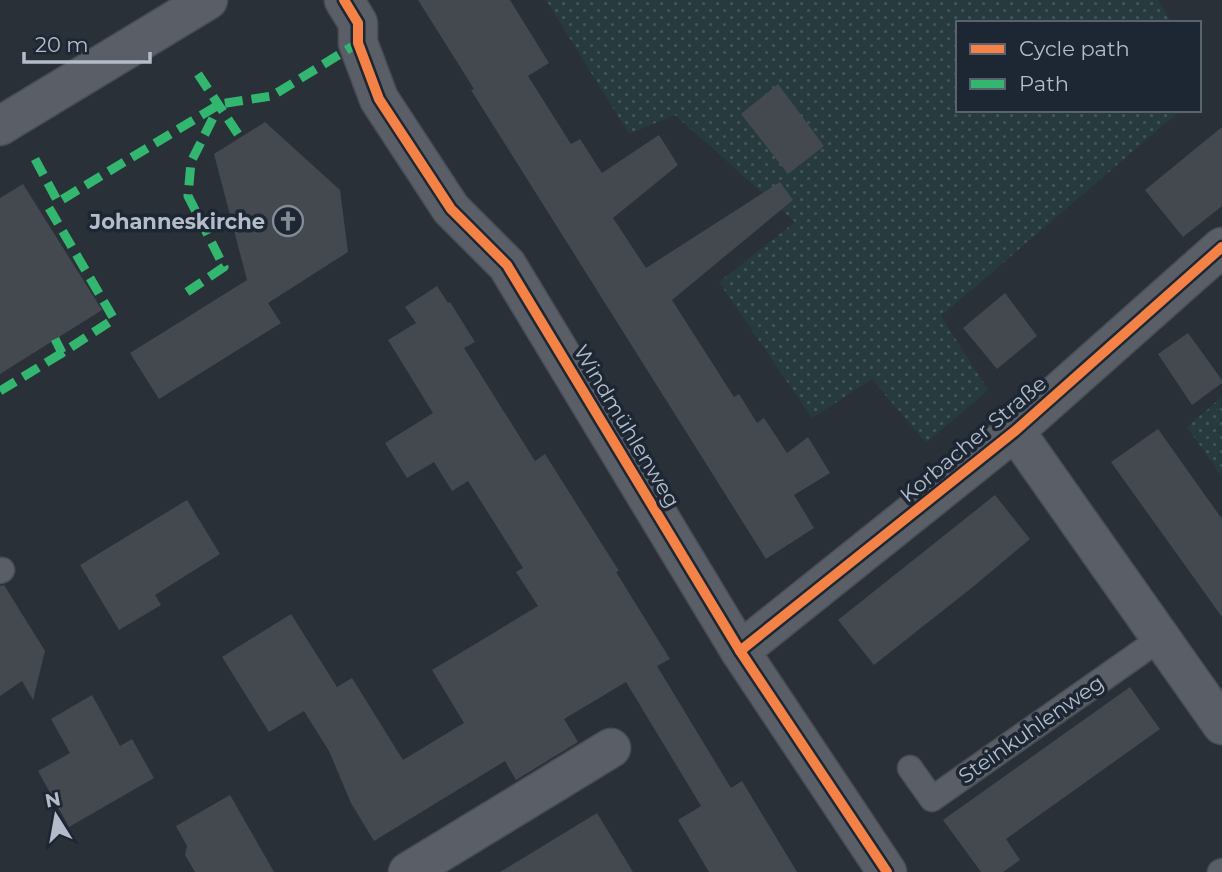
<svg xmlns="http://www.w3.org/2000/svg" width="1222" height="872" font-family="Montserrat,sans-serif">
  <defs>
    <pattern id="garden-dots" width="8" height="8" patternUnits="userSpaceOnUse" patternTransform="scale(1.75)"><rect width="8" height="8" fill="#273a3e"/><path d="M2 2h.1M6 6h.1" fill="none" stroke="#445559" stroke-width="1.8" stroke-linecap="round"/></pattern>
  </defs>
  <rect width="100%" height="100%" fill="#2a3038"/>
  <!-- garden -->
  <g fill="url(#garden-dots)">
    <polygon points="546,0 1158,0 1172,23 958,23 958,110 1181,110 941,316 988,390 926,443 872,379 812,418 719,282 795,222 675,115 629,134"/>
    <polygon points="1222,397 1222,477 1187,427"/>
  </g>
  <!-- building -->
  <g fill="#444950">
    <polygon points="418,0 510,0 549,63 528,76 571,144 580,139 602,173 659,135 678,165 613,218 646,268 780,182 793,200 672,300 734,397 739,394 757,423 764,418 787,453 808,437 830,473 794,495 814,528 766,559 471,90 474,89"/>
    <polygon points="778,84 824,146 788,174 741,114"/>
    <polygon points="265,122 340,190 348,252 268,303 281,323 159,399 130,353 247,280 214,154"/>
    <polygon points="1222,127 1222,206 1183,237 1145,190"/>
    <polygon points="23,184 102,310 0,374 0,198"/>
    <polygon points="437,286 448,303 450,302 475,342 464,348 535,461 545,454 619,571 616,572 670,659 657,666 731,788 742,781 797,872 709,872 678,820 701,806 626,682 564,719 578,742 516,780 505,761 374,841 351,803 329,751 304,711 269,732 222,657 291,614 337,687 352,678 403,760 464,723 432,670 538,606 516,572 523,568 468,481 452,491 434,462 407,478 385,443 433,413 388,340 416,323 405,307"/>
    <polygon points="1005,293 1037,336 997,369 963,328"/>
    <polygon points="1188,333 1222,380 1222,383 1192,405 1158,354"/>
    <polygon points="1158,429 1222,519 1222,617 1111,462"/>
    <polygon points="995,495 1030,539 974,586 874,665 838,620"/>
    <polygon points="187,500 220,554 155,595 161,605 119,630 80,565"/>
    <polygon points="4,585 45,651 33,700 22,681 0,696 0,586"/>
    <polygon points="1130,687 1160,729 1006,839 1020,860 1003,872 981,872 943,820"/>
    <polygon points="92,695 120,746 132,739 154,778 69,827 38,771 70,753 51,719"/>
    <polygon points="230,795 274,872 195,872 185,855 187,846 176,826"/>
    <polygon points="597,813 633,872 500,872"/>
  </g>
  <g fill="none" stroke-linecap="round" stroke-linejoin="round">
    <!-- lane casing -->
    <g stroke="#484c53" stroke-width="27">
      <g id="lane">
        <polyline points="0,571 2,570"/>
        <polyline points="910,768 932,799 1161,638"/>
        <polyline points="1220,872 1222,871"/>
      </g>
    </g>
    <!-- street casing -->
    <g stroke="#484c53" stroke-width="41">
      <g id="street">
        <polyline points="344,0 358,23 358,43 379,99 451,209 507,265 740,651 887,872"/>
        <polyline points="0,126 208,0"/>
        <polyline points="1015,431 1222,725"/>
        <polyline points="740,651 1015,431 1222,247"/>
        <polyline points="408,872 611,748"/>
      </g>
    </g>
    <!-- lane -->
    <use href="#lane" stroke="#5a5e66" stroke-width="24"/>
    <!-- street -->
    <use href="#street" stroke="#5a5e66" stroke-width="38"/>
    <!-- quiet -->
    <g stroke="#33b770" stroke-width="9" stroke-dasharray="18 9" stroke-linecap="butt">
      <polyline points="198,74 240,137"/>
      <polyline points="35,159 58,202 220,104 272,96 358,43"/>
      <polyline points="49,208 114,319 62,353 55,339"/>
      <polyline points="187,292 224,267 188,196 191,162 220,104"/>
      <polyline points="0,391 62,353"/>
    </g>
    <!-- cycleway casing -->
    <g stroke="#1d2633" stroke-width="15">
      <g id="cycleway">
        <polyline points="344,0 358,23 358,43 379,99 451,209 507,265 740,651 887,872"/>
        <polyline points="740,651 1015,431 1222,247"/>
      </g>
    </g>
    <!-- cycleway -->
    <use href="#cycleway" stroke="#f48246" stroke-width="10"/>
  </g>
  <!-- icons -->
  <defs>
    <g id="church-ring" transform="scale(1.575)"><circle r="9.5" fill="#1d2633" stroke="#848b96" stroke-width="1.5"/><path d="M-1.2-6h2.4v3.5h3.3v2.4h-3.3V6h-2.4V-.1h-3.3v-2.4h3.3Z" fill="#848b96"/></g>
  </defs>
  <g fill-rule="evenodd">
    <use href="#church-ring" x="288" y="221"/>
  </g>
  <g text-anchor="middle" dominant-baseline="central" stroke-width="7" stroke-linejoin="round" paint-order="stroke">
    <!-- poi labels -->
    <g font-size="21" font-weight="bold" fill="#b4bcc9" stroke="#1d2633" text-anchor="end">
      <text x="265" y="221">Johanneskirche</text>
    </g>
    <!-- street labels -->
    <g font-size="21" fill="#b4bcc9" stroke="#1d2633">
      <text transform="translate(627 426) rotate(59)">Windmühlenweg</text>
      <text transform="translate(973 439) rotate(-40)">Korbacher Straße</text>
      <text transform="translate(1031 729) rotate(-35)">Steinkuhlenweg</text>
    </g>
  </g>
  <!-- legend -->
  <rect x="956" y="21" width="245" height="91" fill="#1d2633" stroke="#59626f" stroke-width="2"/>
  <rect x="970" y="44" width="35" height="10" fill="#f48246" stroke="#59626f" stroke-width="2"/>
  <text x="1019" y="56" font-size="21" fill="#b4bcc9">Cycle path</text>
  <rect x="970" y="79" width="35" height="10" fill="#33b770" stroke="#59626f" stroke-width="2"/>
  <text x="1019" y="91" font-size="21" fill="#b4bcc9">Path</text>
  <!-- north arrow -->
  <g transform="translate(56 816) rotate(349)" stroke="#1d2633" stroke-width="5" paint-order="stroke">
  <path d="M0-5L12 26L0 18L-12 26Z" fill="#b4bcc9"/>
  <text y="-10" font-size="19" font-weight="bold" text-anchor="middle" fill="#b4bcc9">N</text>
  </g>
  <!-- scale -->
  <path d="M24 52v10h126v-10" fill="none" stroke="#b4bcc9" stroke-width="3.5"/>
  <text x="35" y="52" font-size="21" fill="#b4bcc9" stroke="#1d2633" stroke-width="5" paint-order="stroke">20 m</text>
</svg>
